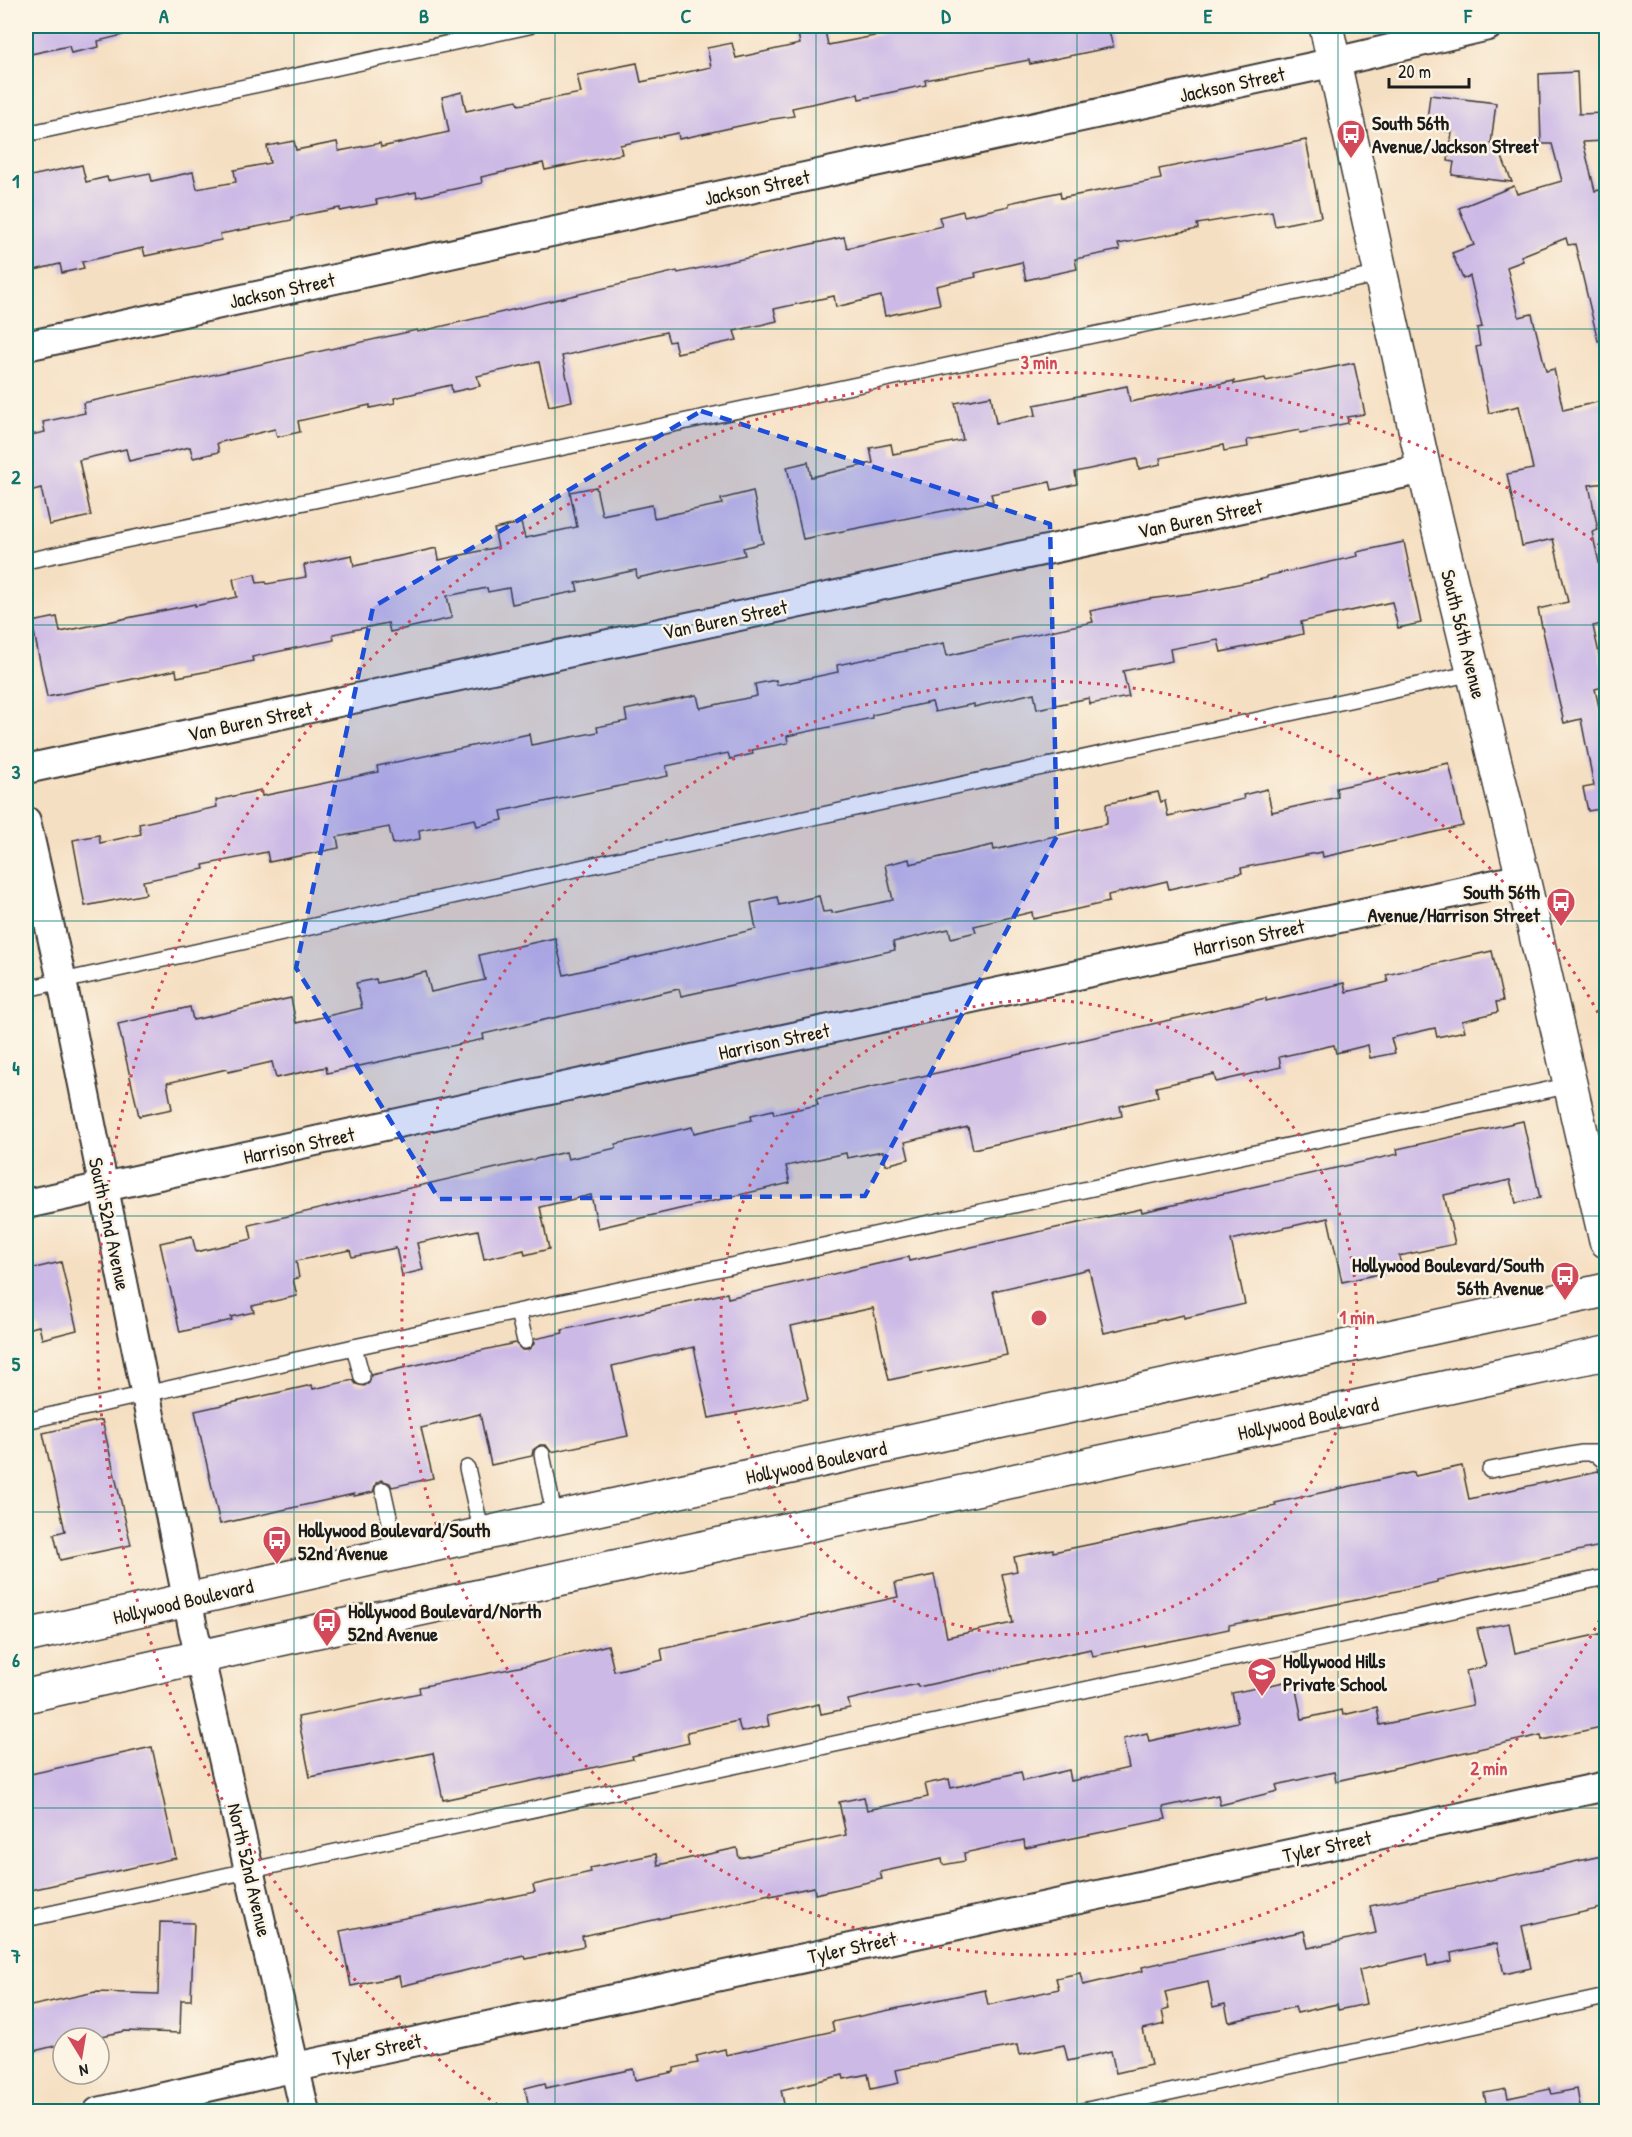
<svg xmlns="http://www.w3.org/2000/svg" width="1632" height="2137" font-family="'Patrick Hand',sans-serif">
  <rect width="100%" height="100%" fill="#fcf5e5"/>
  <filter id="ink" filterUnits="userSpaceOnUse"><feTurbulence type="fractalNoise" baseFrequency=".0167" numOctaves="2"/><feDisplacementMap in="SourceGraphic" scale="12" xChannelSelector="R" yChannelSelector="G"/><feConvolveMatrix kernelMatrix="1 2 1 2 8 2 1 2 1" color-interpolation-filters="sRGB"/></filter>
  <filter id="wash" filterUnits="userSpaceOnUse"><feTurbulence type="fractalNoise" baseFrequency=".008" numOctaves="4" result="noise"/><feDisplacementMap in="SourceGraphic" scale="24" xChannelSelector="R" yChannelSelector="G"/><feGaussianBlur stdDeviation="1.35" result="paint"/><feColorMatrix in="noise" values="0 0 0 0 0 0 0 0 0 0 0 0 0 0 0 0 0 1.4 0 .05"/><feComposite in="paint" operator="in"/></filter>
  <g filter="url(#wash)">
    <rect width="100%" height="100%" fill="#f5dfc2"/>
    <g id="blocks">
      <!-- building -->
      <g fill="#ccb9e6">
        <polygon points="26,26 122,26 123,35 98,41 99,47 71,53 69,46 26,55"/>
        <polygon points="812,26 824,26 828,45 890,33 889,26 1108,26 1113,47 1030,64 1029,60 925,80 926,85 859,99 858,94 792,108 794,116 767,120 679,139 678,133 620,145 622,154 545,170 543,163 481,177 482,183 417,197 416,192 376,200 377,204 340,211 340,208 292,217 292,220 220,234 221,240 145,256 143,248 82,262 84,268 62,273 60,264 26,272 26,177 82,165 86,182 107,177 108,181 150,173 152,181 193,172 197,189 236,182 234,170 270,163 267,146 294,141 296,150 337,142 339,151 380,143 381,147 449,132 442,97 462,92 466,111 517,100 519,105 581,93 577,75 637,63 641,82 711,67 707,48 732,43 736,58 800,44 797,28"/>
        <polygon points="1577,72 1579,114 1606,113 1606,141 1583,142 1595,191 1600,190 1606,215 1606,340 1598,341 1575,244 1568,245 1566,238 1521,256 1523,261 1507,267 1519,317 1532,314 1546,371 1554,369 1563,410 1606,400 1606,483 1589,485 1598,530 1592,532 1606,593 1606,623 1593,626 1606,686 1595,689 1604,730 1606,729 1606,808 1588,811 1583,788 1594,786 1581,719 1564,723 1538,609 1568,602 1553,539 1522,546 1507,474 1533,469 1519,406 1489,413 1476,347 1480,346 1477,328 1482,327 1470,276 1463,279 1452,253 1474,245 1459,208 1514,186 1517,194 1562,181 1552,144 1541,144 1539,74"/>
        <polygon points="1430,95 1496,103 1491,144 1497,145 1512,182 1452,175 1454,162 1448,161 1452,132 1426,129"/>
        <polygon points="1306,140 1321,217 1275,226 1272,211 1197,224 1198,229 1118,244 1120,250 1075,259 1077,269 1026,280 1022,262 975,273 976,277 936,286 940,304 885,316 881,296 836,307 834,296 774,309 777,321 734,331 737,340 677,353 674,341 669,342 666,332 562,356 572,401 549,406 539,362 477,376 480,386 452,392 451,385 394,398 395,403 370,408 370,405 298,421 300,432 277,437 275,429 217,443 219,452 193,458 190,447 129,461 126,449 79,460 91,516 49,525 41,488 26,492 26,436 45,432 43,422 85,413 83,403 417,330 418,332 677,271 678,273 844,237 847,248 942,226 939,217 963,211 964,216 1009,206 1009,203 1060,192 1061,198 1161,179 1159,169"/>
        <polygon points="1354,363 1365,414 1347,417 1348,423 1300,433 1299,430 1247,440 1248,447 1224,451 1223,445 1160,458 1161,464 1139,469 1137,459 1075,472 1077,484 1052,490 1050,482 991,494 993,501 803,539 787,467 808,462 811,477 873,463 870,448 891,444 893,454 963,440 955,403 991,396 996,423 1036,415 1034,405 1127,386 1130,402 1234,381 1234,384 1265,378 1266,381"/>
        <polygon points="596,487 602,515 652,505 654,518 722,504 721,499 753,491 763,543 743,548 745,555 637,578 636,570 576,583 578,591 512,604 509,588 488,592 487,588 447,596 452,618 390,632 388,623 333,634 334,640 252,657 253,661 209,671 177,677 176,670 47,697 32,622 57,617 60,632 195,604 195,606 237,597 233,579 255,574 257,583 266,582 267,584 306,577 304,565 352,555 354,566 437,548 439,560 498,547 494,529 521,523 525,538 577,527 570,492"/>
        <polygon points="1404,542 1421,623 1398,628 1392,602 1327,616 1301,622 1303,634 1270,642 1221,652 1218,640 1170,649 1172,661 1123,671 1129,697 1090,704 1089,698 1037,709 1034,693 974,707 974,704 935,712 932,702 872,715 872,718 787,736 788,743 752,750 753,754 730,759 728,753 666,766 668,776 501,811 503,820 477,826 475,819 419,830 420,839 393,844 389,827 337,837 339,848 269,862 267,852 203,865 204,869 143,881 146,894 85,906 73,840 99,835 100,843 141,834 139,824 217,807 216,800 261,790 262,796 378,772 377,766 529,734 531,745 598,732 597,727 627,721 625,710 697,695 700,708 757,696 755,684 776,680 777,685 838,672 837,665 944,643 947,656 1012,640 1012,639 1093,622 1090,611 1149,599 1195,593 1267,578 1267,576 1358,556 1357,552"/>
        <polygon points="1449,763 1463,826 1323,857 1322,852 1241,868 1242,873 1169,889 1167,881 1108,895 1109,902 1033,919 1032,912 974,926 976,932 951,938 949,929 893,942 895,950 681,996 679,989 483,1034 484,1039 327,1073 326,1067 276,1078 272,1062 228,1072 227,1069 167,1083 172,1109 139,1116 118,1024 190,1007 193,1020 291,998 296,1023 362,1008 356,983 376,979 377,983 426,972 431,992 485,980 479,955 555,938 564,975 756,929 751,903 777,897 779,905 819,896 823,912 832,911 832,913 893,900 885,865 909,859 910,864 993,845 994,850 1107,824 1106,804 1158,792 1161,802 1165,801 1168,816 1244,799 1243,795 1267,789 1272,812 1338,797 1336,788"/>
        <polygon points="1492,951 1503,1001 1496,1002 1498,1012 1462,1021 1465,1031 1437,1037 1435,1028 1391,1038 1395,1053 1370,1058 1368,1045 1336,1053 1334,1045 1279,1057 1281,1067 1216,1082 1214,1074 1156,1087 1158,1097 1120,1106 1122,1116 973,1149 968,1127 905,1142 909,1159 886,1165 883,1151 847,1158 846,1153 786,1166 790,1183 598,1228 591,1195 540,1207 549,1249 525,1255 524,1250 484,1259 478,1230 417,1243 423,1270 402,1275 396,1248 352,1257 350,1250 296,1261 299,1278 293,1279 297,1296 252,1306 254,1312 231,1317 232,1320 180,1332 160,1243 192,1236 196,1252 252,1239 249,1225 566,1152 568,1159 616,1148 616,1144 692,1127 694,1133 752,1120 751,1115 773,1110 774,1114 818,1105 816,1099 955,1069 1266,998 1266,1001 1344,983 1346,992 1388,982 1386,975"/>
        <polygon points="1523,1121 1540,1198 1516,1203 1510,1180 1444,1195 1455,1244 1399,1256 1402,1269 1342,1282 1328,1218 1231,1240 1245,1304 1184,1318 1184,1315 1104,1333 1089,1269 993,1291 1007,1355 889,1380 873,1308 791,1326 808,1399 709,1418 694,1347 612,1366 628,1436 551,1452 546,1445 540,1445 533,1450 532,1456 491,1465 480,1414 421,1428 433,1478 392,1487 390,1483 381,1480 376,1483 373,1492 354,1496 354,1494 220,1524 195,1411 312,1385 313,1389 353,1380 356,1384 364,1386 369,1383 371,1375 515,1343 522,1350 528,1350 534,1344 534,1339 563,1333 562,1330 727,1293 728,1298 908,1257 909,1261 1141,1209 1142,1212 1398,1154 1397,1149"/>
        <polygon points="61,1262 77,1330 42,1339 39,1326 26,1329 26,1270"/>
        <polygon points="102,1420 131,1545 60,1560 54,1534 65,1531 43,1433"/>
        <polygon points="1462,1466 1469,1499 1598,1471 1603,1475 1606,1489 1606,1545 1437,1580 1437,1582 1352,1601 1229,1625 1229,1629 1191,1637 1093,1656 1091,1649 918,1687 917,1684 848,1700 850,1708 821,1714 819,1704 767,1716 769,1726 741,1732 738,1721 687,1732 689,1743 632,1756 633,1759 443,1800 433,1753 310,1777 298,1717 420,1693 419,1687 529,1665 608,1645 614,1671 663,1660 661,1649 898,1597 895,1583 934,1575 947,1637 1013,1623 1002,1574 1017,1571 1014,1557 1053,1549 1053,1552 1276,1506 1275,1503 1414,1472 1415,1476"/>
        <polygon points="1509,1623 1515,1653 1600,1634 1606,1665 1606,1726 1542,1740 1541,1735 1336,1781 1334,1772 1276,1785 1278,1791 1220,1805 1218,1795 1163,1807 1166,1819 1025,1848 1024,1840 964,1853 965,1861 943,1865 942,1859 880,1872 882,1879 815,1894 814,1887 770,1896 770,1894 582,1936 584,1946 526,1959 525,1956 401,1986 399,1976 351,1986 340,1931 535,1892 533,1885 591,1872 590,1868 656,1854 658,1865 737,1848 739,1858 846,1835 839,1802 864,1797 867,1810 928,1797 925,1784 949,1779 951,1788 1021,1772 1023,1781 1069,1770 1071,1781 1129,1768 1123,1739 1147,1733 1149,1741 1238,1722 1232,1693 1294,1680 1302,1719 1342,1710 1343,1715 1377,1707 1380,1725 1473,1705 1466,1671 1486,1666 1477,1629"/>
        <polygon points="152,1747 176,1858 26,1891 26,1775"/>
        <polygon points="1606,1855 1606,1907 1522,1926 1531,1968 1504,1974 1497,1943 1451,1953 1452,1961 1428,1966 1426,1955 1359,1970 1366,2004 1338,2010 1337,2004 1297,2013 1295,2007 1229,2022 1225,2004 1213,2007 1208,1982 1165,1992 1169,2009 1162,2011 1165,2024 1143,2029 1151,2065 1116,2073 1111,2051 1068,2061 1064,2045 1019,2055 1017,2045 896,2070 899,2083 871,2089 868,2074 844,2079 843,2075 781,2090 784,2104 760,2109 759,2105 728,2112 530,2112 525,2088 545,2083 546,2088 633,2069 635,2080 674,2072 674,2068 698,2063 696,2056 725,2049 726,2055 834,2031 832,2022 985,1990 988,2005 1059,1989 1056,1978 1080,1973 1083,1985 1143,1971 1142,1967 1304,1931 1308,1948 1376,1933 1370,1906"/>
        <polygon points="160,1922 194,1923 191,2000 181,2000 180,2033 125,2031 93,2038 63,2038 63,2044 26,2053 26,2007 95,1992 158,1994"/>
        <polygon points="1506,2089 1508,2098 1550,2089 1552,2094 1577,2089 1581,2112 1488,2112 1484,2093"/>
      </g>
    </g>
  </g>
  <g filter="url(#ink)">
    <use href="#blocks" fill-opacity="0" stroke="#3d3935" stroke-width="1.5"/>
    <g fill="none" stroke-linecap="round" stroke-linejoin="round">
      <!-- lane casing -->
      <g stroke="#3d3935" stroke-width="18">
        <g id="lane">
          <polyline points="26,134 529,26"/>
          <polyline points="26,561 1381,274"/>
          <polyline points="26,989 1473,673"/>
          <polyline points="518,1312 525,1341"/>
          <polyline points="354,1347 362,1377"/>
          <polyline points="26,1421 354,1347 1571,1085"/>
          <polyline points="542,1454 555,1519"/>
          <polyline points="467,1468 482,1534"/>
          <polyline points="1490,1470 1581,1453 1595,1453 1604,1461 1606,1466"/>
          <polyline points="383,1490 397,1553"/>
          <polyline points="26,1919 1606,1577"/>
          <polyline points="1078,2112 1606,1997"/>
        </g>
      </g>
      <!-- street casing -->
      <g stroke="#3d3935" stroke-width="32">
        <g id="street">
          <polyline points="26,346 1335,62 1488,26"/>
          <polyline points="26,769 1424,469"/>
          <polyline points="26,821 62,981 193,1628 305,2112"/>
          <polyline points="26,1204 1523,878"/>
          <polyline points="98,2112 296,2067 1606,1786"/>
        </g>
      </g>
      <!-- secondary casing -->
      <g stroke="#3d3935" stroke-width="36">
        <polyline id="secondary" points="1326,26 1424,469 1523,878 1606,1241"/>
      </g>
      <!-- highway casing -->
      <g stroke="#3d3935" stroke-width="36">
        <g id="highway">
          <polyline points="26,1636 482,1534 1606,1290"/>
          <polyline points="26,1696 253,1645 1606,1353"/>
        </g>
      </g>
      <!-- lane -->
      <use href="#lane" stroke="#fff" stroke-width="15"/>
      <!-- street -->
      <use href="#street" stroke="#fff" stroke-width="28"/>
      <!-- secondary -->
      <use href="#secondary" stroke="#fff" stroke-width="33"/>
      <!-- highway -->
      <use href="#highway" stroke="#fff" stroke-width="33"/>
    </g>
  </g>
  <!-- marked area -->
  <path fill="#1d4ed8" fill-opacity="0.2" stroke="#1d4ed8" stroke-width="4.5" stroke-dasharray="12 8" stroke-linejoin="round" d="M701,411L1050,524L1057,836L865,1196L439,1199L296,968L373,607Z"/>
  <!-- grid -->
  <path fill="none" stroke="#0f766e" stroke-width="1.5" stroke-opacity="0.55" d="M294,26V2112M555,26V2112M816,26V2112M1077,26V2112M1338,26V2112M26,329H1606M26,625H1606M26,921H1606M26,1216H1606M26,1512H1606M26,1808H1606"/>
  <!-- distance rings -->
  <g fill="none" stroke="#d1495b" stroke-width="3" stroke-dasharray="3 6">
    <circle cx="1039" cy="1318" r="318"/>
    <path d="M1604 1612A637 637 0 1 1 1604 1024"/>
    <path d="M505 2110A955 955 0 1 1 1600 545"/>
  </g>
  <!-- icons -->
  <defs>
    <g id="bus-pin" transform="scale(1.5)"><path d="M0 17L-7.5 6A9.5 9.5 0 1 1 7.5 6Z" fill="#d1495b" stroke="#fcf5e5"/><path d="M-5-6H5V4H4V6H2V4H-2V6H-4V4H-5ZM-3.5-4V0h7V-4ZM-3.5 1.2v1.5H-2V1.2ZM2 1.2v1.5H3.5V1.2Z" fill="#fff"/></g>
    <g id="school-pin" transform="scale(1.5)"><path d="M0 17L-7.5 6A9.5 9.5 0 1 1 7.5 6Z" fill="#d1495b" stroke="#fcf5e5"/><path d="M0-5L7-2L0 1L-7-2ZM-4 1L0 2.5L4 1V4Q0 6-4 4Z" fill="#fff"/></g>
  </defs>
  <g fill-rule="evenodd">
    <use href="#bus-pin" x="1351" y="134"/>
    <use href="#bus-pin" x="1561" y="902"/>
    <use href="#bus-pin" x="1565" y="1276"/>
    <use href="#bus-pin" x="277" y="1540"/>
    <use href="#bus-pin" x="327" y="1622"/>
    <use href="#school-pin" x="1262" y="1672"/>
  </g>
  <g text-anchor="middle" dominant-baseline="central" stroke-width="5" stroke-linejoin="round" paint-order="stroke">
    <!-- street labels -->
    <g font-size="20" fill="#1c1c1c" stroke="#fcf5e5">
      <text transform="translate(1232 84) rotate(-12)">Jackson Street</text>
      <text transform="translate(757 187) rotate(-12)">Jackson Street</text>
      <text transform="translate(282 290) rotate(-12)">Jackson Street</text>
      <text transform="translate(1200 518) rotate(-12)">Van Buren Street</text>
      <text transform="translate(725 619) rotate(-12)">Van Buren Street</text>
      <text transform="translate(1464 634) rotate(76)">South 56th Avenue</text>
      <text transform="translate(250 721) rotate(-12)">Van Buren Street</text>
      <text transform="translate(1249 937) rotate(-12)">Harrison Street</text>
      <text transform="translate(774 1041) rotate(-12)">Harrison Street</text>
      <text transform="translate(299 1145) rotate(-12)">Harrison Street</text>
      <text transform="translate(110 1224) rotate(78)">South 52nd Avenue</text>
      <text transform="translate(1308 1418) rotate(-12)">Hollywood Boulevard</text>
      <text transform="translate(816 1462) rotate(-12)">Hollywood Boulevard</text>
      <text transform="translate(183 1601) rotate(-13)">Hollywood Boulevard</text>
      <text transform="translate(1327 1846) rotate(-12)">Tyler Street</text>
      <text transform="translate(250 1870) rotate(77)">North 52nd Avenue</text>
      <text transform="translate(852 1947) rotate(-12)">Tyler Street</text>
      <text transform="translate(377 2049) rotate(-12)">Tyler Street</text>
    </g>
    <!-- poi labels -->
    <g font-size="20" font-weight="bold" fill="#1c1c1c" stroke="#fcf5e5" text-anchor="start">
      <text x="1372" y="122">South 56th<tspan x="1372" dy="23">Avenue/Jackson Street</tspan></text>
      <text x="1540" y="891" text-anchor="end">South 56th<tspan x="1540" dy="23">Avenue/Harrison Street</tspan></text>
      <text x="1544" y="1264" text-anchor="end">Hollywood Boulevard/South<tspan x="1544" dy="23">56th Avenue</tspan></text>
      <text x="298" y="1529">Hollywood Boulevard/South<tspan x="298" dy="23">52nd Avenue</tspan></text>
      <text x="348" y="1610">Hollywood Boulevard/North<tspan x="348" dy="23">52nd Avenue</tspan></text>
      <text x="1283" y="1660">Hollywood Hills<tspan x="1283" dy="23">Private School</tspan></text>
    </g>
  </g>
  <circle cx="1039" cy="1318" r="9" fill="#d1495b" stroke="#fcf5e5" stroke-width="3"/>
  <g font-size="18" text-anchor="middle" font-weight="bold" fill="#d1495b" stroke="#fcf5e5" stroke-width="5" stroke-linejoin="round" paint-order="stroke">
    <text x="1039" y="369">3 min</text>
    <text x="1357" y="1324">1 min</text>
    <text x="1489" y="1775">2 min</text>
  </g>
  <!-- margin -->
  <rect width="1632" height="2137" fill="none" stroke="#fcf5e5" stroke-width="66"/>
  <!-- north arrow -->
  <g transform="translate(81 2056) rotate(169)"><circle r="28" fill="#fcf5e5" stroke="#a29e95" stroke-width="1.5"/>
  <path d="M0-4.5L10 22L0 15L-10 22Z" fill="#d1495b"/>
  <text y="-9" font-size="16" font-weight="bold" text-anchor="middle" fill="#1c1c1c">N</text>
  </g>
  <!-- scale -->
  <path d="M1389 78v9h80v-9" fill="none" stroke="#1c1c1c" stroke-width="3"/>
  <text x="1398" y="78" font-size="18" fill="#1c1c1c" stroke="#fcf5e5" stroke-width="4.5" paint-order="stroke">20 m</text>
  <rect x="33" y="33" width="1566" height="2071" fill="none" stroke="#0f766e" stroke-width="2"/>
  <g font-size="20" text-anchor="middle" font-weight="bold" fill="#0f766e">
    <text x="164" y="23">A</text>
    <text x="424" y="23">B</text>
    <text x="686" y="23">C</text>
    <text x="946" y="23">D</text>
    <text x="1208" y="23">E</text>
    <text x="1468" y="23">F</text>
    <text x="16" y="188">1</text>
    <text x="16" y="484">2</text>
    <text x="16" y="779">3</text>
    <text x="16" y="1075">4</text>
    <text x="16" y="1371">5</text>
    <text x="16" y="1667">6</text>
    <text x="16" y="1963">7</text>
  </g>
</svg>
